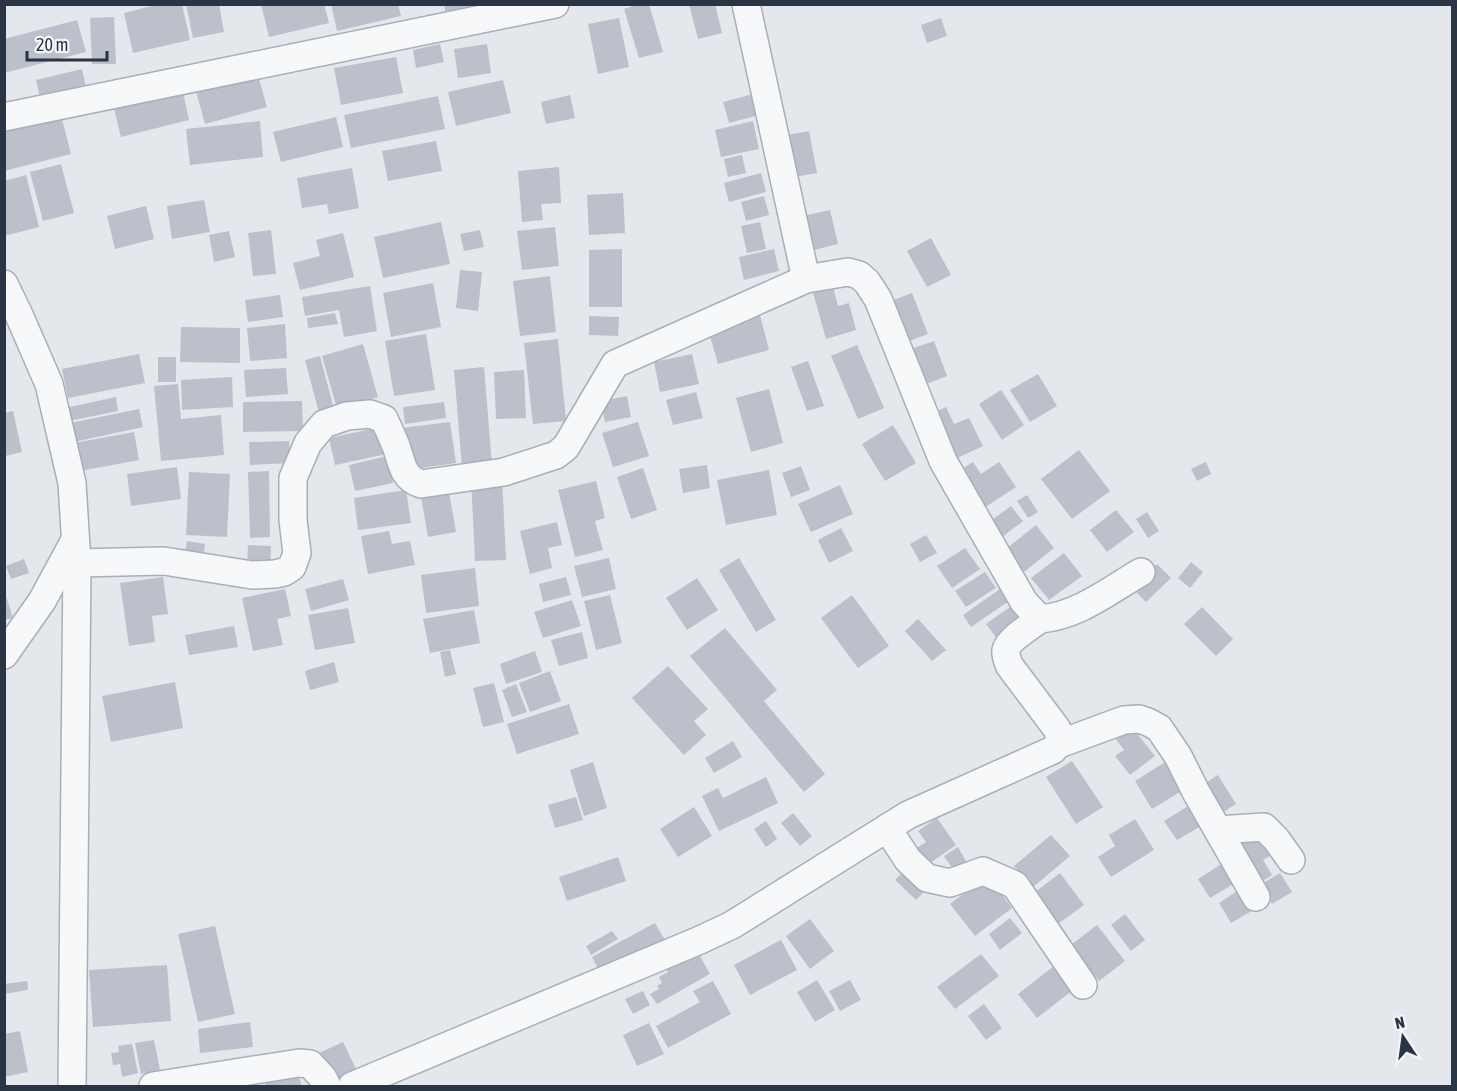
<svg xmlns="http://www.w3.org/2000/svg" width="1457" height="1091" font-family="'Asap Condensed',sans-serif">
  <rect width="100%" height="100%" fill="#e4e7ec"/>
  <!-- building -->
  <g fill="#bbc0ca">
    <polygon points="159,4 182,4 190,40 133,53 124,13"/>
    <polygon points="186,4 219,4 224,32 193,38"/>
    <polygon points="261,4 324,4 329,23 269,37"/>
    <polygon points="331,4 398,4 401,16 337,31"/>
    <polygon points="444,4 468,4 469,10 446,15"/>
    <polygon points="639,4 649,4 663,52 639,58 624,9"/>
    <polygon points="689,4 715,4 722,33 698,39"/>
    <polygon points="114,17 116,64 92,64 90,18"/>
    <polygon points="619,18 629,67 598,74 588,24"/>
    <polygon points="941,18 947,36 927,43 921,25"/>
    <polygon points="77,20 86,52 4,73 4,39"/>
    <polygon points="440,44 444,62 416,68 413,50"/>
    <polygon points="487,44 491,73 458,78 454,49"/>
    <polygon points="396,57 403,93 341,105 334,68"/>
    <polygon points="82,69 86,87 40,97 36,80"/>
    <polygon points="257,72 267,107 205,124 195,88"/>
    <polygon points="503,80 511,113 456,126 448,92"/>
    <polygon points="181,83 189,120 121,137 112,100"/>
    <polygon points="761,92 767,113 729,123 723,102"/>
    <polygon points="570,95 575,118 546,124 541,102"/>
    <polygon points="438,96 445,129 351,148 344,115"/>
    <polygon points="60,111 71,154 4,171 4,125"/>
    <polygon points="336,117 343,147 281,162 273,132"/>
    <polygon points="260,121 263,157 190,165 186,129"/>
    <polygon points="753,121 759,149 721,157 715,130"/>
    <polygon points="809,131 817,173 795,177 787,135"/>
    <polygon points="436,141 442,171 388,181 382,151"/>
    <polygon points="742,155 746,173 728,177 724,159"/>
    <polygon points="61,164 74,213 43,221 30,172"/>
    <polygon points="559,167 561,203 541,204 543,220 522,222 518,171"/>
    <polygon points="352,168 359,208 329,214 327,204 302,208 297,178"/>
    <polygon points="761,173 766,192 729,202 724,183"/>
    <polygon points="26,175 39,227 4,236 4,181"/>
    <polygon points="623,193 625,233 589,235 587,195"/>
    <polygon points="764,196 769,215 746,221 741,202"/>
    <polygon points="204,200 210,232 172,239 167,206"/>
    <polygon points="146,206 154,239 115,249 107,216"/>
    <polygon points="830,210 838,244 806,252 798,217"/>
    <polygon points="441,222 450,264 383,278 374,237"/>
    <polygon points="760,222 766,249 747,253 741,226"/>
    <polygon points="555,227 559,266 522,270 517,231"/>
    <polygon points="271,230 276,274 253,276 248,233"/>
    <polygon points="480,230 484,247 464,251 460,234"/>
    <polygon points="229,231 235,257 214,262 209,235"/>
    <polygon points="343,233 354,277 300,290 293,263 320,256 316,240"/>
    <polygon points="931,238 951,275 927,287 907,251"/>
    <polygon points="622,249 622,307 589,307 589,250"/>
    <polygon points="774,249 779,271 744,280 739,257"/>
    <polygon points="460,270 482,272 478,311 456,308"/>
    <polygon points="550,276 556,332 520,336 513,281"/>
    <polygon points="433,283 441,327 391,337 383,293"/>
    <polygon points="832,283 838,306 849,303 856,330 826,339 812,289"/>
    <polygon points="370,286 377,331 344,337 339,310 305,316 302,297"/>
    <polygon points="912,293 928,334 904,343 888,302"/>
    <polygon points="280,295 283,317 248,322 245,300"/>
    <polygon points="335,313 338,324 308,328 307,318"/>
    <polygon points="760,315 769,350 718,364 708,329"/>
    <polygon points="589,316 619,317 618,336 589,335"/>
    <polygon points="285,324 287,358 250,361 247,328"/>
    <polygon points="181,327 240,328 240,363 180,362"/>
    <polygon points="426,334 435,390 394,396 385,341"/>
    <polygon points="558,339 566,421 533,424 524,343"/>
    <polygon points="934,341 947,376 921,386 908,350"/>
    <polygon points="363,344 378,397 337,409 322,356"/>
    <polygon points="857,345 884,408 858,419 831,356"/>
    <polygon points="139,354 145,383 68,398 62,369"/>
    <polygon points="692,354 699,384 660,392 654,362"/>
    <polygon points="320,356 334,409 319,413 305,360"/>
    <rect x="158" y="357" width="18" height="25"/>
    <polygon points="808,361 824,406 807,411 791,367"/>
    <polygon points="484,367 492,465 462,467 454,370"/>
    <polygon points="286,368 288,394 246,397 244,370"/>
    <polygon points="524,370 526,418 496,419 494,372"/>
    <polygon points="1038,374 1057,406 1030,422 1010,390"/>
    <polygon points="232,377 233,407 182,410 181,380"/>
    <polygon points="178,384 181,419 221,415 224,455 161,461 154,386"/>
    <polygon points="769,389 783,443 751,452 736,398"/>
    <polygon points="1001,390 1024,425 1002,440 979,404"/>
    <polygon points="696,392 703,418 673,425 666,400"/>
    <polygon points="627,396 631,417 605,422 601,401"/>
    <polygon points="116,397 118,411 69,421 65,408"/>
    <polygon points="302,401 303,431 243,432 243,402"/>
    <polygon points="444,402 446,418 405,424 403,407"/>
    <polygon points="946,407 954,424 969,418 983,446 953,460 931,414"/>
    <polygon points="139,409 143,427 74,442 70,423"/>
    <polygon points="13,411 22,452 5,456 5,413"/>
    <polygon points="450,422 456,463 408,470 402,428"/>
    <polygon points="638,422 649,456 613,467 602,433"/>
    <polygon points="893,425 916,463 885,481 862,444"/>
    <polygon points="381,427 387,454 335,465 329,438"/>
    <polygon points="134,432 139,460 80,471 74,443"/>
    <polygon points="289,441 290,463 250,465 249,442"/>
    <polygon points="1079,450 1110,491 1072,519 1041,479"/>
    <polygon points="387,456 393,483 355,491 349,465"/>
    <polygon points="973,462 981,474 999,462 1016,487 984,508 959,471"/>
    <polygon points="1206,462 1211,474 1197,481 1191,469"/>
    <polygon points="707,465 710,488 683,493 679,469"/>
    <polygon points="801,466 810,490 791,497 782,473"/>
    <polygon points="177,467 181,499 131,506 127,474"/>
    <polygon points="643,468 657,510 631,519 617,477"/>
    <polygon points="769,470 777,515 726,525 717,480"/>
    <polygon points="269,471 270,537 250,538 248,472"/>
    <polygon points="189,472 230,474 227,537 186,535"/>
    <polygon points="502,477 506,560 475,561 471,479"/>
    <polygon points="596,481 605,518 595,521 603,550 575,557 558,490"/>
    <polygon points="840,485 853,514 811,532 798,504"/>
    <polygon points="448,486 456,532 428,537 420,491"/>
    <polygon points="406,490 411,523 358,530 354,498"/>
    <polygon points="1027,495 1038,512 1028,518 1017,501"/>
    <polygon points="1011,506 1023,521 1001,538 989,522"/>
    <polygon points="1116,510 1134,532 1107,552 1090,530"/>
    <polygon points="1147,512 1159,531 1148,538 1136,519"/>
    <polygon points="557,522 562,545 548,548 552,568 530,574 520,531"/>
    <polygon points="1036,525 1054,548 1024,572 1006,549"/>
    <polygon points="841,528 853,551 829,563 818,540"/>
    <polygon points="389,531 392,544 410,541 415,565 368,574 361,536"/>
    <polygon points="926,535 937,553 920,562 910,544"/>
    <polygon points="187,541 205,544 202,564 183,561"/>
    <polygon points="248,545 271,546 270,569 247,568"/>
    <polygon points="965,548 980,569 952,588 937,566"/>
    <polygon points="1064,553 1082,576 1049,600 1031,578"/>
    <polygon points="609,558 616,589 582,597 574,566"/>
    <polygon points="739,558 776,620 756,632 719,570"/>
    <polygon points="24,559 29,573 11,579 6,566"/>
    <polygon points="1191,562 1203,572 1190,588 1178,578"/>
    <polygon points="1157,564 1171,578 1146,602 1132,588"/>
    <polygon points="475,568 479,606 426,613 421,575"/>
    <polygon points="985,572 996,588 966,607 955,591"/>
    <polygon points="163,577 168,614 152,616 155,642 129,646 120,583"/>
    <polygon points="566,577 571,595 543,602 539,584"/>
    <polygon points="697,578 718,610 687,630 666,598"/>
    <polygon points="343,579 349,600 311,611 305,589"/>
    <polygon points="285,589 291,616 277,619 283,645 253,651 242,598"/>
    <polygon points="1000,589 1009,601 971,627 963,615"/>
    <polygon points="5,593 13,618 5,620"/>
    <polygon points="610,595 622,643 596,650 584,601"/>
    <polygon points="852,595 889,646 858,668 821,618"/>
    <polygon points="572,600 581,626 543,638 534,612"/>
    <polygon points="1010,607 1022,624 998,640 986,624"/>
    <polygon points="1202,607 1233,639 1216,656 1184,624"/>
    <polygon points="348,608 355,643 315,650 308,615"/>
    <polygon points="474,610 480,643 430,653 423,619"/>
    <polygon points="918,619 946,650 932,661 905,631"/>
    <polygon points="234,626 238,647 189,655 185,635"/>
    <polygon points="725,628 777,690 764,701 825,774 804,792 690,656"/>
    <polygon points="582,632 588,658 559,666 551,640"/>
    <polygon points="450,650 456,674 445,677 440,652"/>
    <polygon points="535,651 542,672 506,684 500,664"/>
    <polygon points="334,662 339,682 310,690 305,671"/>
    <polygon points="668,666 708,709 694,721 706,735 684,755 632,698"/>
    <polygon points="550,671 561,701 530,712 519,683"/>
    <polygon points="175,682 183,728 111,742 102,696"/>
    <polygon points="494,683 504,722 483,727 473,688"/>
    <polygon points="516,684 527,712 512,717 502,690"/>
    <polygon points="569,704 579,734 517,754 507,724"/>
    <polygon points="1131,726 1155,756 1130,775 1115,756 1124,750 1115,738"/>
    <polygon points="733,741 742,757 714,773 705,758"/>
    <polygon points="1072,761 1103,807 1076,824 1046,777"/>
    <polygon points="1167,761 1185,789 1152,809 1135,781"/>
    <polygon points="593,762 607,808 584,816 570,770"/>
    <polygon points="1218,775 1236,804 1222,813 1204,784"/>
    <polygon points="766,777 778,803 719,831 702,796 718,788 723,798"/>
    <polygon points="576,797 583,820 555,828 548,805"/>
    <polygon points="1193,803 1206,823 1177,840 1164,821"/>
    <polygon points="694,807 712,836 678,857 660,829"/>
    <polygon points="793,813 812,836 800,846 781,823"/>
    <polygon points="937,818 956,845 923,868 912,851 926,842 918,831"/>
    <polygon points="1135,819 1154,850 1111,877 1098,857 1115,846 1109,835"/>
    <polygon points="766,821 777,839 766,847 754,829"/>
    <polygon points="1260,831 1275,853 1263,860 1272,875 1258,884 1235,847"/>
    <polygon points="1051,835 1070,856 1032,888 1014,866"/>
    <polygon points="958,847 967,863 954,871 944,856"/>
    <polygon points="618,857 626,881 567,901 559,877"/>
    <polygon points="1223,863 1235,883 1210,898 1198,879"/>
    <polygon points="909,866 929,887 916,900 895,880"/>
    <polygon points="1060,873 1084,905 1058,924 1034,893"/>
    <polygon points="1280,873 1292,892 1272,904 1260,885"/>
    <polygon points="987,875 1012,908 975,936 950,904"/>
    <polygon points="1242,888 1255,909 1231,923 1219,903"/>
    <polygon points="1125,914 1145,940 1131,951 1111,925"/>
    <polygon points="1010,918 1022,933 1000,950 989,934"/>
    <polygon points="810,919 834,951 810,969 786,936"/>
    <polygon points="655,923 666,942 602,976 592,957"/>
    <polygon points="1097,925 1125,961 1099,981 1071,945"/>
    <polygon points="215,926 235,1014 198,1022 178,934"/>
    <polygon points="612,931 618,939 591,955 586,946"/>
    <polygon points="781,940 797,970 750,995 734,965"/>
    <polygon points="695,947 710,974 657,1004 650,994 659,989 657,986 662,983 659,977 668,972 664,964"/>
    <polygon points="981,954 999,976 955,1009 937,987"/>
    <polygon points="167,965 171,1021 93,1027 89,970"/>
    <polygon points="1054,966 1073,990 1037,1018 1018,994"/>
    <polygon points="817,980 835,1010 815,1022 797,992"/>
    <polygon points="850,980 861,1000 840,1011 829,991"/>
    <polygon points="27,981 28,990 4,994 4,984"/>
    <polygon points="713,981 731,1014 668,1048 656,1026 700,1002 693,991"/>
    <polygon points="643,991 650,1005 633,1014 625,999"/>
    <polygon points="984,1004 1002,1028 986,1040 968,1016"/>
    <polygon points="250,1022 253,1047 200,1053 198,1029"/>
    <polygon points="649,1023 664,1054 637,1066 623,1035"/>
    <polygon points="20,1031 28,1072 4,1077 4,1034"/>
    <polygon points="154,1040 160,1070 141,1074 135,1043"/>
    <polygon points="343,1042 357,1071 331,1083 317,1054"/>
    <polygon points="132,1044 138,1073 122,1077 120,1064 113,1065 111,1053 119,1052 118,1046"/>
    <polygon points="297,1071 302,1086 266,1086 264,1081"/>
  </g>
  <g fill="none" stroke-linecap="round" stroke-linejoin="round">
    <!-- minor casing -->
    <g stroke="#a9aeb7" stroke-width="30">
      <g id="minor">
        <polyline points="746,4 806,279"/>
        <polyline points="4,117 555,4"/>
        <polyline points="4,284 19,315 49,384 72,483 77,563 72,1086"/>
        <path d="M77,563L164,561L252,575L275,574L284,572L292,567L297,553L293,520V478L308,443L324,424L347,416L370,414L384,419C388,428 392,436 396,446C402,462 402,478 421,484L504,472L556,455L566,447L615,364L806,279L848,272L859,275L867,282L878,299L943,461L1024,602L1040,619C1078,616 1110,590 1141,572"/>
        <polyline points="4,655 42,601 75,540"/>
        <polyline points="1059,744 1124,720 1139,719 1148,722 1159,728 1178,756 1196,792 1256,897"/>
        <polyline points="887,828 908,860 927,878 950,883 983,871 1015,885 1083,985"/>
        <polyline points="1218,830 1264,827 1276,839 1291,860"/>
        <polyline points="153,1086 299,1063 310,1064 323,1078 327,1086"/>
        <path d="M352,1086L700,940L732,925L908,815L1053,750C1060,743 1061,739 1057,729L1009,665C1008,661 1005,655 1006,650C1008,640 1032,625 1040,619"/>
      </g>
    </g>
    <!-- minor -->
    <use href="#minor" stroke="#f7f8fa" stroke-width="27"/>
  </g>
  <!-- border -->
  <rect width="1457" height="1091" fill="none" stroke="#2b3445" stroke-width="12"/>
  <!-- north arrow -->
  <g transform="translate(1403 1037) rotate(347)" stroke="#f4f6f9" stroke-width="4.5" paint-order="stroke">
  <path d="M0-4.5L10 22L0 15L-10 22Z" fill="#2b3445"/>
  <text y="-9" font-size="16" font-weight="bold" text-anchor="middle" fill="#2b3445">N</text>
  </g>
  <!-- scale -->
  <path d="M27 51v9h80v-9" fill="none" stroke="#2b3445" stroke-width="3"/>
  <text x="36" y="51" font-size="18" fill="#2b3445" stroke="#f4f6f9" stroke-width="4.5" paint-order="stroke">20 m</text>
</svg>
